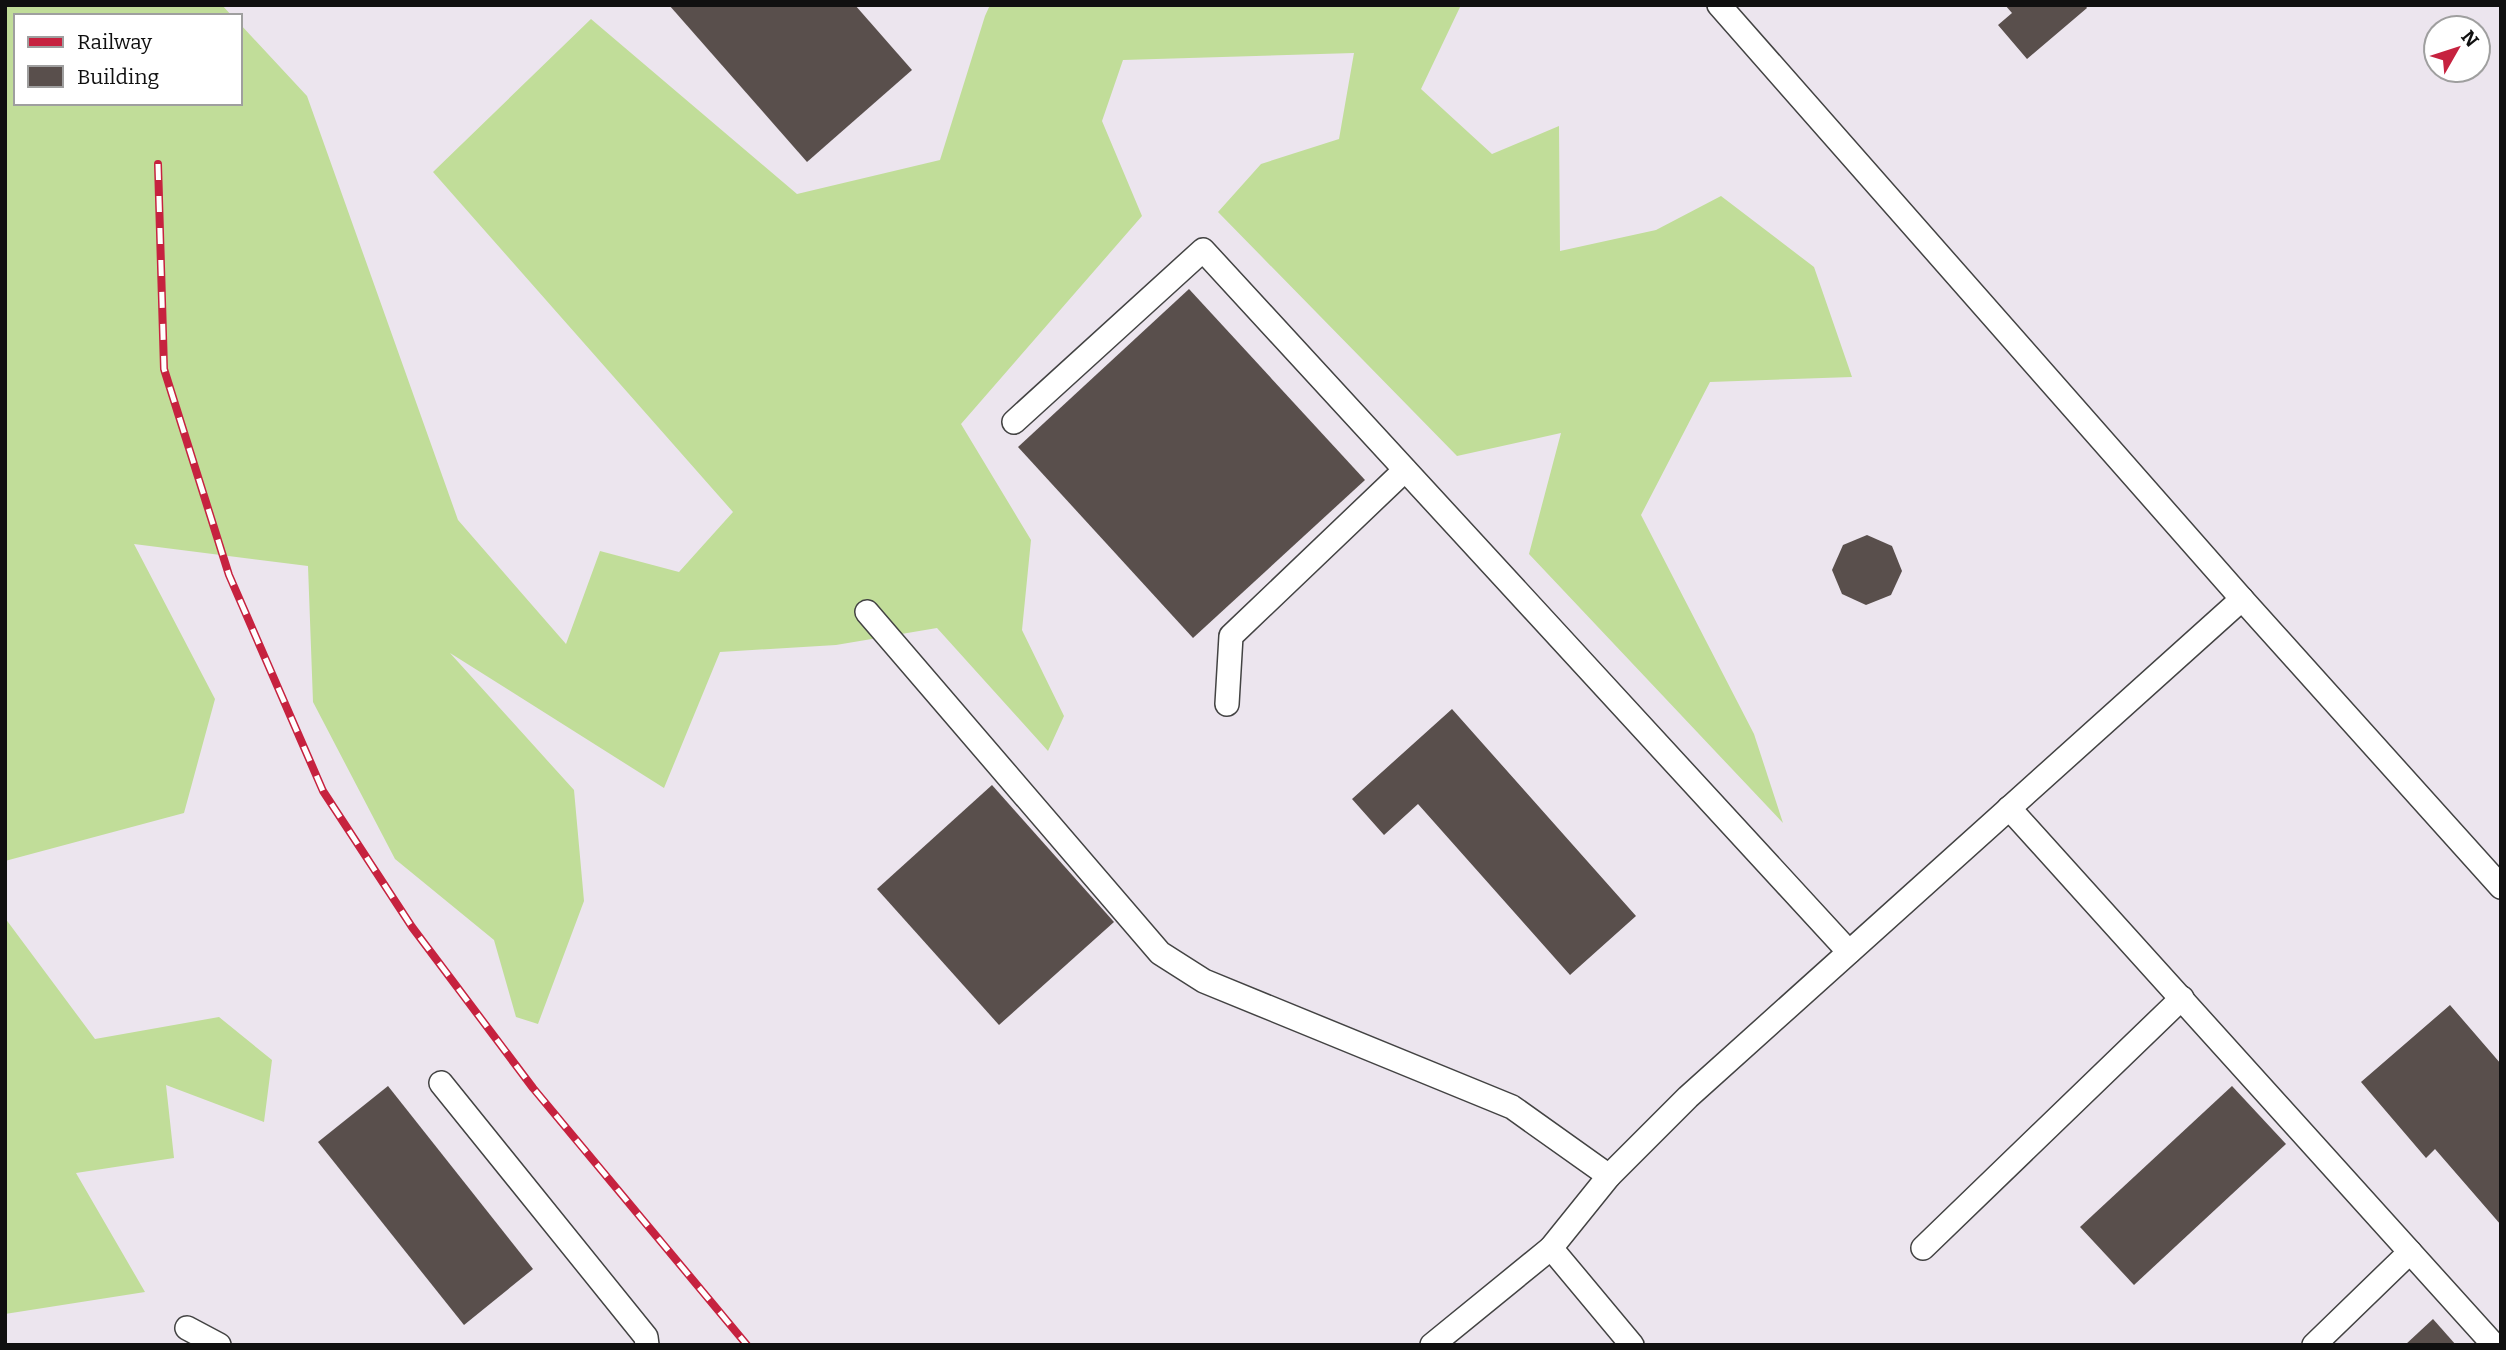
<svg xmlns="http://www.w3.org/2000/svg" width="2506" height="1350" font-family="Bitter,serif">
  <rect width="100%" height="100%" fill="#fffbf3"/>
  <!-- industrial -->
  <path fill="#ece5ee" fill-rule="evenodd" d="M5,5H2501V1345H5ZM16,16H240V103H16ZM2436,28H2478V70H2436Z"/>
  <!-- forest -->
  <g fill="#c1dd99">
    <polygon points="5,5 222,5 232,16 16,16 16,103 240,103 240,24 307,96 458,520 566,644 600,551 679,572 733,512 433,172 591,19 797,194 940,160 985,16 990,5 1461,5 1421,89 1492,154 1559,126 1560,251 1656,230 1721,196 1814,267 1852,377 1710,382 1641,515 1754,734 1783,823 1529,554 1561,433 1457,456 1218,212 1261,164 1339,139 1354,53 1123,60 1102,121 1142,216 961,424 1031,540 1022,630 1064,716 1048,751 937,628 836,645 720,652 664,788 450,653 574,790 584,901 538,1024 516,1017 494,940 395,859 313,702 308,566 134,544 215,699 184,813 5,861"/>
    <polygon points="5,918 95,1039 219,1017 272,1060 264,1122 166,1085 174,1158 76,1173 145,1292 5,1314"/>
  </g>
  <!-- building -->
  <g fill="#594f4c">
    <polygon points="669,5 855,5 912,70 807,162"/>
    <polygon points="2005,5 2085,5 2087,8 2027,59 1998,25 2012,13"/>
    <polygon points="1189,289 1365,480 1193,638 1018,447"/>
    <polygon points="1867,535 1892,546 1902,571 1891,595 1866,605 1842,594 1832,570 1843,545"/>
    <polygon points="1452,709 1636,916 1570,975 1418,804 1384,835 1352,799"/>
    <polygon points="992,785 1114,922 999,1025 877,889"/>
    <polygon points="2450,1005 2501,1064 2501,1225 2435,1149 2426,1158 2361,1082"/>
    <polygon points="388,1086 533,1269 464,1325 318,1142"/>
    <polygon points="2232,1086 2286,1144 2134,1285 2080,1227"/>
    <polygon points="2433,1319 2456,1345 2405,1345"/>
  </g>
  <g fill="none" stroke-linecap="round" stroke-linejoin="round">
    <!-- service casing -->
    <g stroke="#434343" stroke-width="26">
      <g id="service">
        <polyline points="1719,5 2242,599 2501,887"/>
        <polyline points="1014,422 1203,250 1849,952"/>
        <polyline points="867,612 1160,953 1204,981 1512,1107 1609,1176"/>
        <polyline points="1227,704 1231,636 1405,470"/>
        <polyline points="2009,808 2494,1345"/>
        <polyline points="441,1083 646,1337 647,1345"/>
        <polyline points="1923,1248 2182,998"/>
        <polyline points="187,1328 219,1345"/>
        <polyline points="1432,1345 1551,1248"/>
        <polyline points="1632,1345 1551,1248 1609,1176 1688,1097 2242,599"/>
        <polyline points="2314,1345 2410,1252"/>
      </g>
    </g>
    <!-- service -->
    <use href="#service" stroke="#fff" stroke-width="23"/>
    <!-- rail casing -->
    <g stroke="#c6223f" stroke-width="8">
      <polyline id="rail" points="158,164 164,369 229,575 323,791 412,927 533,1088 747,1345"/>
    </g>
    <!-- rail -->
    <use href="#rail" stroke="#fff" stroke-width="5" stroke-dasharray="16" stroke-linecap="butt"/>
  </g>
  <!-- border -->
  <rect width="2506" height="1350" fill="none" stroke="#101010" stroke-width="14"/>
  <!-- legend -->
  <rect x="14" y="14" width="228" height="91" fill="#ffffff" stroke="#9f9f9f" stroke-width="2"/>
  <rect x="28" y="37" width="35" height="10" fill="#c6223f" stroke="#9f9f9f" stroke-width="2"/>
  <text x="77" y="49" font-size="21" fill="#101010">Railway</text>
  <rect x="28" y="66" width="35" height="21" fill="#594f4c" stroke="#9f9f9f" stroke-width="2"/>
  <text x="77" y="84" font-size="21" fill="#101010">Building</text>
  <!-- north arrow -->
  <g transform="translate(2457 49) rotate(51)"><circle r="33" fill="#ffffff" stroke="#9f9f9f" stroke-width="2"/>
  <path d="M0-5L12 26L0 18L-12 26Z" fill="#c6223f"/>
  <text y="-10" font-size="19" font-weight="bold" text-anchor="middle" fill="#101010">N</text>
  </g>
</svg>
